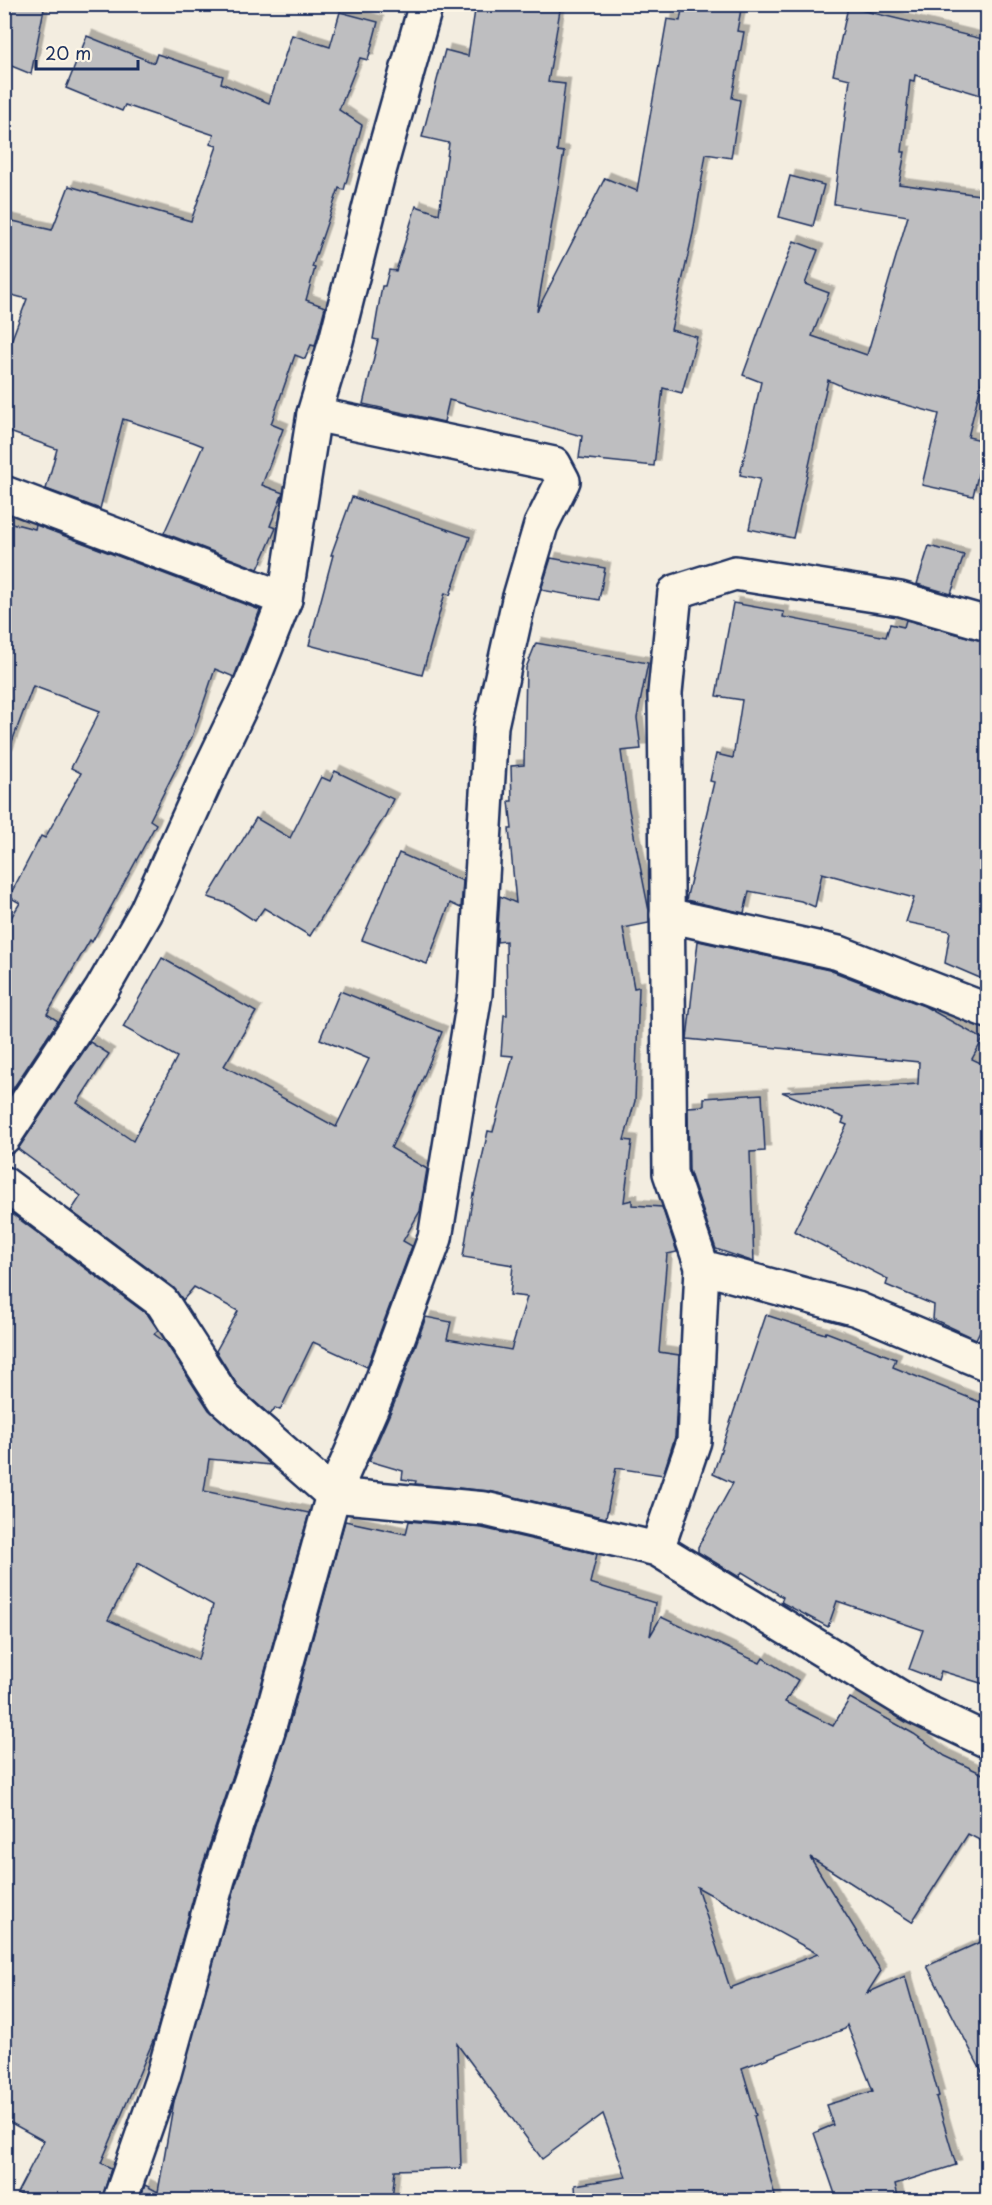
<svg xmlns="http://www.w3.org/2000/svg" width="992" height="2205" font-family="'Playpen Sans',sans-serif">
  <defs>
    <filter id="shadow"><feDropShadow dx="5.5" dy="-5.5" stdDeviation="0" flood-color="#0004"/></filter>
  </defs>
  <rect width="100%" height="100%" fill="#f3ede0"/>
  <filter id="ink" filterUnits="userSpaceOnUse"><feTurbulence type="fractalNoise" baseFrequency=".0167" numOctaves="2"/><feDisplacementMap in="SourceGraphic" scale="12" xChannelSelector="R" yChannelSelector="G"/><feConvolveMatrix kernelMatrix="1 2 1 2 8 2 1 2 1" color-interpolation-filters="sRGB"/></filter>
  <g filter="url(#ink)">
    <!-- building -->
    <g fill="#bebec0" stroke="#1b2f5e" stroke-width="1.5" fill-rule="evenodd" filter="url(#shadow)">
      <polygon points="4,4 45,4 31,74 4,63"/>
      <polygon points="476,4 561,4 548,82 565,84 557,151 564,152 537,311 605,178 637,191 667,19 680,21 683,4 742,4 737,31 744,32 732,98 740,100 731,158 706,154 693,233 671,330 697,337 682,393 663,388 654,466 579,458 582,436 449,400 444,422 363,404 378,340 373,339 382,286 385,286 389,270 396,271 416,206 439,214 449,143 422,137 445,50 468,56"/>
      <polygon points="848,7 987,40 987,97 915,75 914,81 910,80 902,152 905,152 899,184 987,196 987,360 968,437 986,441 973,496 922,485 939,414 846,388 828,380 793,538 749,529 760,479 740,475 761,382 743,375 763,320 794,241 818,250 805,284 829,293 812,336 867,355 908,216 834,204 850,79 833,75"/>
      <polygon points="340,12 378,22 368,60 360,58 339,110 362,125 344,190 339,188 312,267 315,268 306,300 325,307 315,346 311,345 305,359 295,355 271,424 283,429 262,485 283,493 270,526 276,528 258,569 164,533 203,446 193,442 123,419 100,509 46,489 57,449 4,430 4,360 27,299 4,293 4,219 52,230 69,186 191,221 217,146 210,144 214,135 125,105 122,111 66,88 87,36 154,63 157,54 223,76 221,83 269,103 292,35 330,47"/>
      <polygon points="790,176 824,185 813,226 779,217"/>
      <polygon points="352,497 470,537 450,595 445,593 422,675 309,645 333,555 331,555"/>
      <polygon points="4,521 35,529 36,525 260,610 234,677 215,669 192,737 150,820 156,824 92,942 90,940 47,1014 58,1021 4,1102 4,929 20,903 9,897 41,836 45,838 81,773 71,768 100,711 33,686 7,755 4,755"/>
      <polygon points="929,546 964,555 951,594 917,584"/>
      <polygon points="551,558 605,568 599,600 541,590"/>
      <polygon points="733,603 784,612 783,617 886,637 890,624 904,627 906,620 987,642 987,981 945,963 950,931 906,922 914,898 822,873 815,907 801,901 749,891 744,913 686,900 714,782 710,781 716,754 733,758 742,700 716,696"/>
      <polygon points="536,643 648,663 637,718 641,749 621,751 629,810 649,911 649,923 623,928 634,988 639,987 635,1101 624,1140 632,1141 624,1202 632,1200 632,1205 662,1207 677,1252 667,1254 659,1352 679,1355 675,1437 663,1475 616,1468 606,1518 489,1491 415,1484 416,1481 402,1479 403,1471 369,1461 394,1404 426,1317 451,1322 447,1339 511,1350 527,1297 510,1295 513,1265 463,1257 473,1194 474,1195 488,1131 493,1132 513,1056 501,1055 504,1015 507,1015 506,941 497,942 500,896 516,903 509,829 512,829 509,801 512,801 511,766 524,765 526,668"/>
      <polygon points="335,771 393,799 385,816 310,936 264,908 255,921 229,904 208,897 256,818 290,838 321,777 330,781"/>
      <polygon points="399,853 463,881 461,908 450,903 427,964 362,940"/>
      <polygon points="698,941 829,970 924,1006 983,1039 972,1059 987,1066 987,1316 976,1339 933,1319 934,1305 886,1285 888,1279 794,1231 847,1125 842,1123 844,1118 782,1092 918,1084 919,1062 687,1039"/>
      <polygon points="162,958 256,1012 224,1066 336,1127 369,1059 320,1039 340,991 442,1032 413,1102 391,1148 427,1169 420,1211 403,1241 412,1246 367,1367 313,1342 280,1410 275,1408 270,1415 239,1388 216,1351 238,1311 194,1287 183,1300 173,1287 71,1211 81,1196 18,1149 90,1042 109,1054 77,1103 133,1141 177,1057 123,1027"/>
      <polygon points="762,1094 765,1151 750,1152 754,1262 716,1249 689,1170 688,1107 704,1106 704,1098"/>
      <path d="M4,1208L148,1315L158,1330L154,1334L166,1343L209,1410L271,1465L209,1459L204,1491L309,1513L250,1725L200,1873L156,2034L101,2163L111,2168L102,2200H32L17,2193L44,2141L4,2119ZM138,1563L213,1605L198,1660L108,1620Z"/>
      <polygon points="766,1315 825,1334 826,1332 896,1359 893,1367 987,1405 987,1685 941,1671 938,1680 909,1669 923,1630 837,1601 828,1627 781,1602 783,1597 742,1572 739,1577 698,1552 698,1547 733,1483 713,1474"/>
      <path d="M345,1521L406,1534L409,1521L482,1528L597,1554L590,1583L655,1603L650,1636L661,1617L760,1663L763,1658L798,1680L785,1702L833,1726L850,1698L914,1734L945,1756L987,1776V1844L968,1834L912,1922L810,1857L881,1971L867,1993L905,1976L939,2096L936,2097L956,2165L895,2184L899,2200H837L814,2133L833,2125L826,2105L873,2091L847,2025L845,2029L742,2068L756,2115L754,2116L776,2200H576L575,2185L626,2177L603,2114L542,2159L457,2044L461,2168L395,2170L392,2200H140L145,2185L158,2192L174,2101L236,1884L286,1735ZM697,1887L818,1954L730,1988Z"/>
      <polygon points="987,1939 987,2082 927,1966"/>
    </g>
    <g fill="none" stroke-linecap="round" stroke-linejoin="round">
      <!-- minor casing -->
      <g stroke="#1b2f5e" stroke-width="38">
        <g id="minor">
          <polyline points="4,493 285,599"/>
          <polyline points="667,915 839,953 988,1011"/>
          <polyline points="4,1137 102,989 146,912 211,768 250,687 285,599 314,414 336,341 377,178 426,4"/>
          <polyline points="4,1184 162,1302 225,1400 333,1495 485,1509 657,1549 916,1707 988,1741"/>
          <polyline points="702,1267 857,1309 988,1364"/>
          <polyline points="657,1549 694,1441 702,1267 670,1173 665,693 675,592 735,573 900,599 988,624"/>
          <polyline points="120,2200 163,2077 218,1879 268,1730 333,1495 376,1397 435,1238 475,994 491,726 519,600 541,525 563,481 554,464 314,414"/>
        </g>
      </g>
      <!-- minor -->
      <use href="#minor" stroke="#fcf5e5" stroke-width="33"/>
    </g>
  </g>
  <!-- margin -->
  <rect width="992" height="2205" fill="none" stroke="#fcf5e5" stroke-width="24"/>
  <rect x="12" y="12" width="968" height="2181" fill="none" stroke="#1b2f5e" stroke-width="2" filter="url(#ink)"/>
  <!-- scale -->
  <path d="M36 60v9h102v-9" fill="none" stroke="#1b2f5e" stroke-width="3"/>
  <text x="45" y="60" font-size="18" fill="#1b2f5e" stroke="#fcf5e5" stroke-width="4.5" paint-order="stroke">20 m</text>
</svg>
